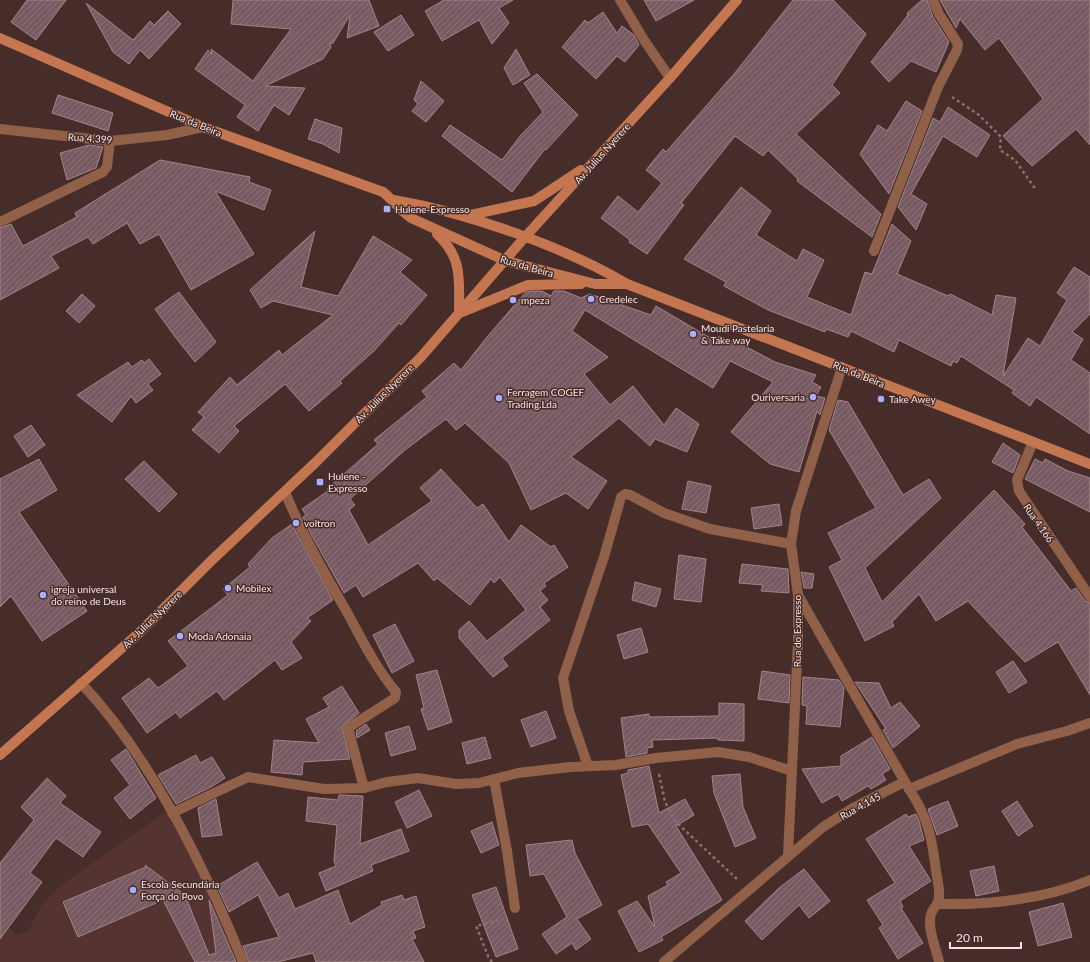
<svg xmlns="http://www.w3.org/2000/svg" width="1090" height="962" font-family="Lato,sans-serif">
  <defs>
    <pattern id="building-hatch" width="6" height="6" patternUnits="userSpaceOnUse"><rect width="6" height="6" fill="#785b62"/><path d="M-1 1l2-2M0 6l6-6M5 7l2-2" fill="none" stroke="#8c7278"/></pattern>
  </defs>
  <rect width="100%" height="100%" fill="#462d2a"/>
  <!-- built -->
  <polygon fill="#543330" points="165,812 187,848 212,893 238,962 0,962 0,918 16,935 29,930 41,906 60,886"/>
  <!-- building -->
  <g fill="url(#building-hatch)" stroke="#a2848a">
    <polygon points="27,0 66,0 36,40 11,22"/>
    <polygon points="233,0 369,0 379,26 347,38 350,15 333,43 330,44 331,47 323,59 265,86 305,88 289,115 274,105 258,131 237,117 245,105 195,69 208,50 212,54 211,49 253,81 291,29 231,24"/>
    <polygon points="444,0 513,0 499,8 509,23 492,44 479,20 442,41 425,11"/>
    <polygon points="644,0 694,0 656,21"/>
    <polygon points="793,0 833,0 866,34 832,85 840,93 796,134 881,214 872,237 797,181 798,179 768,150 763,156 735,136 681,203 684,205 647,254 629,242 630,240 601,218 618,196 638,212 662,183 646,170 663,149 666,152 734,74"/>
    <polygon points="922,0 927,0 933,17 949,42 936,72 911,61 889,82 871,62 908,15 907,13"/>
    <polygon points="940,0 1090,0 1090,145 1076,129 1032,166 1003,136 1043,99 999,38 985,50 960,19 956,28"/>
    <polygon points="86,3 133,40 150,21 154,25 168,11 181,24 149,59 140,50 129,64 113,52"/>
    <polygon points="603,12 617,33 622,26 634,35 639,45 625,62 617,56 596,79 562,47 585,20 588,23"/>
    <polygon points="401,15 414,35 388,51 374,32"/>
    <polygon points="516,49 530,75 513,85 504,68"/>
    <polygon points="537,74 578,115 546,150 545,149 512,192 442,136 450,125 502,160 521,135 543,112 524,83"/>
    <polygon points="421,81 444,101 426,122 412,111 418,104 414,100"/>
    <polygon points="58,95 113,113 108,131 52,113"/>
    <polygon points="906,101 922,111 889,194 860,154 878,125 887,131"/>
    <polygon points="948,107 990,135 977,157 943,136 911,194 927,204 916,230 898,207 933,118 940,122"/>
    <polygon points="315,119 342,128 339,153 323,144 308,139"/>
    <polygon points="89,145 103,147 96,168 67,180 60,153"/>
    <polygon points="160,160 250,177 249,182 271,190 264,210 215,191 254,254 191,290 159,234 140,244 127,223 93,244 88,237 51,256 59,268 0,300 0,228 11,224 23,246 77,217 75,213"/>
    <polygon points="741,187 771,211 756,235 797,261 803,249 824,260 807,297 851,315 865,272 872,274 892,224 911,241 897,274 948,296 950,294 992,315 996,295 1016,298 1003,376 1028,338 1040,346 1067,300 1057,293 1074,267 1090,277 1090,314 1072,332 1083,339 1071,360 1090,373 1090,434 1036,397 1030,406 1012,393 1014,390 961,356 957,363 953,361 951,366 899,340 894,352 851,331 848,337 826,329 825,332 768,310 724,286 726,282 684,259"/>
    <polygon points="315,231 301,287 338,296 373,236 412,260 400,272 427,295 401,325 399,323 374,351 340,381 342,383 309,411 285,384 234,426 239,431 219,453 192,430 204,417 198,412 230,377 237,385 279,350 282,355 333,315 273,301 261,308 250,290"/>
    <polygon points="529,291 542,291 551,296 554,291 564,291 581,298 590,294 651,315 656,306 717,342 719,336 741,344 775,362 816,375 812,382 821,387 816,396 825,398 820,415 817,411 799,472 770,464 731,432 773,382 730,361 713,388 585,310 572,331 608,357 584,374 610,405 633,386 664,425 676,408 699,424 687,452 655,439 650,446 619,418 571,457 607,481 588,509 566,493 531,510 509,463 465,423 456,430 446,419 405,450 350,499 355,505 349,510 368,545 432,501 420,488 441,469 477,508 483,504 509,542 521,525 551,547 554,545 568,567 544,583 546,586 540,591 548,600 540,607 550,620 502,658 508,666 493,677 459,638 459,630 469,621 487,641 526,610 500,577 494,583 491,579 470,605 437,578 434,581 418,563 363,597 356,585 344,593 312,536 303,517 306,515 302,509 328,491 327,489 378,444 374,440 427,397 422,391 454,363 461,370 487,337 525,293"/>
    <polygon points="179,292 216,342 195,362 176,338 155,309"/>
    <polygon points="82,294 95,306 79,323 66,311"/>
    <polygon points="149,359 161,374 148,384 153,390 136,403 131,396 112,422 77,395 128,362 132,367 142,360 144,363"/>
    <polygon points="838,400 848,402 903,495 929,479 941,498 865,568 882,602 994,490 1025,524 1022,527 1071,591 1076,588 1085,601 1090,603 1090,695 1058,642 1025,662 968,601 936,621 919,594 892,622 894,626 865,641 829,567 842,560 828,533 876,508 866,493 868,492 866,492 829,430"/>
    <polygon points="31,425 45,445 28,457 14,436"/>
    <polygon points="1003,443 1020,455 1013,473 992,462"/>
    <polygon points="39,459 57,490 19,512 87,611 42,641 11,596 0,607 0,479"/>
    <polygon points="1035,459 1043,463 1045,459 1068,471 1090,478 1090,512 1025,479"/>
    <polygon points="144,461 177,494 159,512 125,479"/>
    <polygon points="688,481 711,486 706,513 682,509"/>
    <polygon points="779,504 782,525 754,529 751,508"/>
    <polygon points="292,524 333,600 307,618 311,621 291,642 302,658 282,670 275,660 224,700 217,691 180,718 176,712 147,733 122,698 149,678 158,688 188,666 168,641 228,595 223,589 250,567 248,564 272,538"/>
    <polygon points="679,555 706,559 701,602 674,599"/>
    <polygon points="742,564 788,569 789,593 761,591 763,585 739,583"/>
    <polygon points="801,572 814,574 812,588 804,588"/>
    <polygon points="635,582 661,589 656,607 632,600"/>
    <polygon points="395,624 414,661 392,673 373,635"/>
    <polygon points="641,628 648,652 624,659 617,635"/>
    <polygon points="1013,661 1027,682 1009,693 996,672"/>
    <polygon points="437,670 452,722 428,730 421,709 424,708 416,675"/>
    <polygon points="762,671 790,675 789,703 758,699"/>
    <polygon points="803,677 839,680 844,688 840,727 806,724 807,706 802,705"/>
    <polygon points="855,682 879,683 891,708 900,702 920,726 893,748 883,730 886,729"/>
    <polygon points="342,686 359,713 342,726 350,759 303,762 302,775 271,772 274,740 319,743 306,719 329,707 323,698"/>
    <polygon points="719,703 744,704 744,741 718,740 718,738 652,740 653,747 647,748 647,753 626,757 621,718 649,714 649,717 719,716"/>
    <polygon points="546,711 556,738 531,747 521,720"/>
    <polygon points="366,724 370,730 357,738 356,731"/>
    <polygon points="409,726 416,749 391,756 385,733"/>
    <polygon points="485,737 491,758 467,764 462,743"/>
    <polygon points="872,737 890,769 882,774 886,780 871,789 868,786 842,801 838,794 822,803 802,769 841,766 841,756"/>
    <polygon points="126,749 156,798 130,819 114,798 130,785 111,760"/>
    <polygon points="196,755 200,763 212,757 225,778 211,787 176,804 158,775"/>
    <polygon points="649,766 659,813 685,799 694,815 676,826 722,900 661,937 663,940 639,952 618,911 637,901 655,927 648,896 668,885 666,882 681,873 648,824 632,827 621,775 628,773 628,770"/>
    <polygon points="740,774 743,807 756,838 735,847 714,793 712,776"/>
    <polygon points="47,778 66,796 60,803 101,832 83,857 56,838 30,873 42,882 0,939 0,863 34,820 21,807"/>
    <polygon points="419,790 432,816 407,828 395,802"/>
    <polygon points="339,795 363,796 360,844 401,829 409,851 371,865 373,871 326,891 319,873 336,866 334,861 337,825 306,821 308,797 338,800"/>
    <polygon points="216,799 222,835 202,837 198,808"/>
    <polygon points="948,801 958,826 937,835 928,809"/>
    <polygon points="1017,801 1033,826 1018,836 1002,811"/>
    <polygon points="906,814 908,817 916,814 919,821 924,840 909,846 931,881 900,901 903,907 901,908 923,943 898,959 879,928 883,925 867,900 895,883 866,839"/>
    <polygon points="492,822 499,845 481,853 471,831"/>
    <polygon points="572,840 575,853 602,905 577,919 591,939 576,950 572,943 556,954 542,934 567,917 544,874 530,876 526,845"/>
    <polygon points="257,862 279,898 288,893 295,909 338,890 350,924 382,905 381,902 402,895 404,900 416,896 425,927 413,931 416,938 412,939 424,962 316,962 313,953 278,962 249,962 243,946 279,937 258,895 229,912 217,886"/>
    <polygon points="145,865 185,895 209,955 216,953 209,900 236,962 195,962 163,900 78,937 63,902 146,867"/>
    <polygon points="994,866 999,891 976,896 970,871"/>
    <polygon points="804,869 830,901 809,918 799,905 762,940 745,921 779,888"/>
    <polygon points="496,887 518,949 496,957 472,895"/>
    <polygon points="1063,903 1072,937 1038,946 1029,912"/>
  </g>
  <g fill="none" stroke-linecap="round" stroke-linejoin="round">
    <!-- path -->
    <g stroke="#88716f" stroke-width="2.5" stroke-dasharray="3 3" stroke-linecap="butt">
      <polyline points="952,97 979,115 1001,137 1000,150 1015,160 1036,190"/>
      <polyline points="659,774 665,802 676,822 737,879"/>
      <polyline points="492,962 488,956 476,926 503,919"/>
    </g>
    <!-- minor -->
    <g stroke="#916048" stroke-width="10">
      <polyline points="620,0 644,40 670,78"/>
      <polyline points="0,129 110,141 167,135 203,127"/>
      <polyline points="0,222 103,172 107,167 110,141"/>
      <polyline points="874,251 938,87 957,50 958,44 939,14 933,0"/>
      <polyline points="1033,442 1017,480 1019,491 1090,597"/>
      <path d="M285,492C302,534 325,574 348,614C363,642 376,668 396,692L395,698L348,728L364,788"/>
      <polyline points="798,595 909,789 1017,744 1067,731 1090,723"/>
      <path d="M81,683C151,757 205,868 243,962"/>
      <polyline points="588,766 569,711 563,678 604,557 621,497 625,494 630,495 664,513 710,529 791,544"/>
      <polyline points="494,779 507,851 515,908"/>
      <path d="M909,789C928,817 932,838 936,871C937,879 940,888 939,896C939,906 933,907 931,914C927,928 936,948 939,962"/>
      <polyline points="172,813 248,777 324,789 364,788 387,782 418,778 456,784 479,783 518,773 570,767 616,765 656,758 718,752 749,757 792,771"/>
      <polyline points="788,855 798,641 798,595 791,544 796,511 842,367"/>
      <path d="M938,904C988,905 1044,899 1090,880"/>
      <polyline points="664,962 823,827 853,808 904,782"/>
    </g>
    <!-- secondary -->
    <g stroke="#c47650" stroke-width="10">
      <path d="M0,38L203,127L383,192C393,200 400,210 411,218L506,261L595,284H627"/>
      <path d="M394,200C468,213 563,246 627,284L1090,464"/>
      <polyline points="466,216 534,201 581,170"/>
      <path d="M437,234C463,258 459,280 459,313"/>
      <polyline points="462,312 528,285 581,284"/>
      <polyline points="0,755 139,633 212,560 315,463 421,357 525,237 670,78 737,0"/>
    </g>
  </g>
  <!-- markers -->
  <g fill="#a7b0fc" stroke="#462d2a" stroke-width="1.5">
    <rect x="383" y="205" width="8" height="8" rx="2"/>
    <circle cx="591" cy="299" r="4"/>
    <circle cx="513" cy="300" r="4"/>
    <circle cx="693" cy="334" r="4"/>
    <circle cx="813" cy="397" r="4"/>
    <circle cx="499" cy="398" r="4"/>
    <circle cx="881" cy="399" r="4"/>
    <rect x="316" y="478" width="8" height="8" rx="2"/>
    <circle cx="296" cy="523" r="4"/>
    <circle cx="228" cy="588" r="4"/>
    <circle cx="43" cy="595" r="4"/>
    <circle cx="180" cy="636" r="4"/>
    <circle cx="133" cy="890" r="4"/>
  </g>
  <g text-anchor="middle" dominant-baseline="central" stroke-width="3" stroke-linejoin="round" paint-order="stroke">
    <!-- street labels -->
    <g font-size="10" fill="#f6e4e2" stroke="#462d2a">
      <text transform="translate(196 123) rotate(22)">Rua da Beira</text>
      <text transform="translate(90 138) rotate(4)">Rua 4.399</text>
      <text transform="translate(602 153) rotate(-48)">Av. Julius Nyerere</text>
      <text transform="translate(527 266) rotate(16)">Rua da Beira</text>
      <text transform="translate(859 374) rotate(22)">Rua da Beira</text>
      <text transform="translate(384 393) rotate(-45)">Av. Julius Nyerere</text>
      <text transform="translate(1039 523) rotate(55)">Rua 4.166</text>
      <text transform="translate(152 619) rotate(-44)">Av. Julius Nyerere</text>
      <text transform="translate(797 631) rotate(-90)">Rua do Expresso</text>
      <text transform="translate(860 806) rotate(-29)">Rua 4.145</text>
    </g>
    <!-- poi labels -->
    <g font-size="10" fill="#f6e4e2" stroke="#462d2a" text-anchor="start">
      <text x="395" y="209">Hulene-Expresso</text>
      <text x="599" y="299">Credelec</text>
      <text x="521" y="300">mpeza</text>
      <text x="701" y="328">Moudi Pastelaria<tspan x="701" dy="12">&amp; Take way</tspan></text>
      <text x="507" y="392">Ferragem COGEF<tspan x="507" dy="12">Trading.Lda</tspan></text>
      <text x="805" y="397" text-anchor="end">Ouriversaria</text>
      <text x="889" y="399">Take Awey</text>
      <text x="328" y="476">Hulene -<tspan x="328" dy="12">Expresso</tspan></text>
      <text x="304" y="523">voltron</text>
      <text x="236" y="588">Mobilex</text>
      <text x="51" y="589">igreja universal<tspan x="51" dy="12">do reino de Deus</tspan></text>
      <text x="188" y="636">Moda Adonaia</text>
      <text x="141" y="884">Escola Secundária<tspan x="141" dy="12">Força do Povo</tspan></text>
    </g>
  </g>
  <!-- scale -->
  <path d="M950 942v6h71v-6" fill="none" stroke="#f6e4e2" stroke-width="2"/>
  <text x="956" y="942" font-size="12" fill="#f6e4e2" stroke="#462d2a" stroke-width="3" paint-order="stroke">20 m</text>
</svg>
